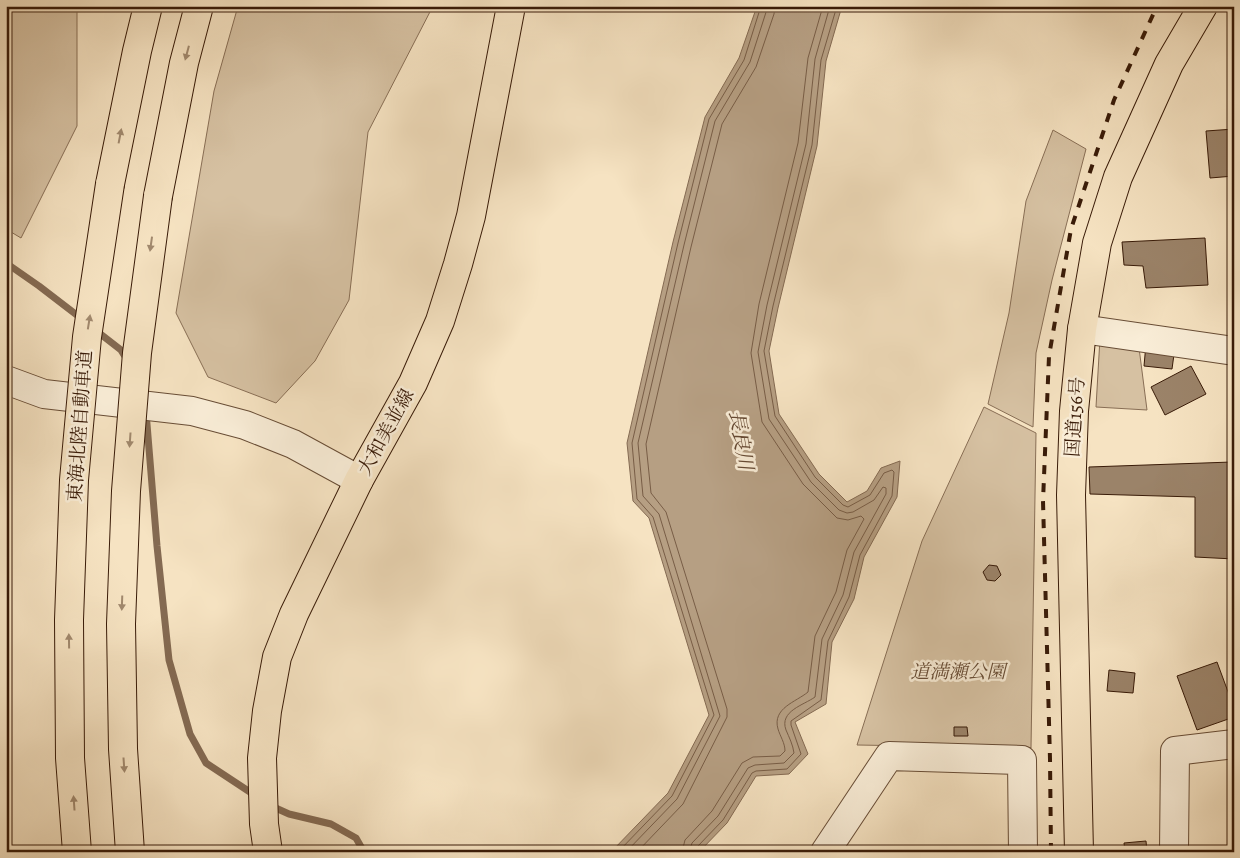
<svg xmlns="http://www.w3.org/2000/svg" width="1240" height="858" font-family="Alegreya,'Noto Serif JP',serif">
  <rect width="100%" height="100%" fill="#f6e3c2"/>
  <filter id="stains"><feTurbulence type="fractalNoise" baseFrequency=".004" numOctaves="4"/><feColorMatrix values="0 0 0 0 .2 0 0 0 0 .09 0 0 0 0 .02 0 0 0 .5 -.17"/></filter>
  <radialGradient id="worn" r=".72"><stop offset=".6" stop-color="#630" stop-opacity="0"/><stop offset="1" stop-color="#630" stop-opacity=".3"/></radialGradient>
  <!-- green -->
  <g fill="#d6c1a2" stroke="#886e55">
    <polygon points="6,6 77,6 77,126 21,238 6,229"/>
    <polygon points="238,6 433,6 368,132 349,300 315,361 276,403 208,377 176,313 214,91"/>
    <polygon points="1053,130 1086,149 1052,280 1036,353 1033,427 988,404 1009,313 1026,201"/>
    <polygon points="1100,338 1138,340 1147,410 1096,407"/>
    <polygon points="984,407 1036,433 1031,748 857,745 922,541"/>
  </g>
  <!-- water -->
  <polygon fill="#b69f83" stroke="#846a52" points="757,6 842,6 826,61 817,146 778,308 769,351 779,414 819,474 847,502 867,491 881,468 900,461 897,497 864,557 854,599 832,642 826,704 795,722 808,754 789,774 756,776 727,823 699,852 611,852 668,793 709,715 649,518 633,501 627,443 673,242 705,117 739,58"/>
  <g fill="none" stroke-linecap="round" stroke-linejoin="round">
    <!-- shore -->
    <g stroke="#785d46" stroke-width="1">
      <polyline points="618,852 672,796 714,715 653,517 637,499 632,443 678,243 709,119 744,60 761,6"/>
      <polyline points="626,852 677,799 720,716 659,514 643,496 638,443 684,245 715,121 750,62 768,6"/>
      <polyline points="637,852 683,804 727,717 727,709 666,512 651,493 646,444 691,247 722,124 756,67 774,14 775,6"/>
      <path d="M682,852L685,840L712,811L742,763L753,757L780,756L785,751C785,743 780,736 778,729C772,708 796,702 808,692L815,636L836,592L847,550L864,519L861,516L848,520L837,518L803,484L762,422L751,353L759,304L798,143L808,58L823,6"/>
      <path d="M689,852L692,843L718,816L748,768L755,765L784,763L794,753C793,745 789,737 786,730C779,711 804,705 815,697L822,639L843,595L854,552L886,494V488L883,487L874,500L853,512L847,513L839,510L811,482L769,419L758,352L767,305L806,144L815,59L830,6"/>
      <polyline points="696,852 697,847 723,820 752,773 756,771 787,769 801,754 791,725 791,721 821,700 828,641 849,597 860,555 892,496 894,472 892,470 884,473 870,495 848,507 843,505 815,477 775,416 764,351 773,306 812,145 821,60 837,6"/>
    </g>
    <!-- stream -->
    <g stroke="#846a52" stroke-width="7">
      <polyline points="6,263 39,286 82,319"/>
      <polyline points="94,329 121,350 128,361"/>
      <polyline points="146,412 157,546 169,660 190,734 206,763 256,796"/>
      <polyline points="269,805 289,814 331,824 356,838 364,852"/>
    </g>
  </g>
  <!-- building -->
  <g fill="#9b8369" stroke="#391b08">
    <polygon points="1234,129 1234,176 1210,178 1206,131"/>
    <polygon points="1205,238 1208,285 1146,288 1143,266 1124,265 1122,242"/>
    <polygon points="1146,344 1175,347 1172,369 1144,366"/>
    <polygon points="1191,366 1206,394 1165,415 1151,387"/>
    <polygon points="1232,462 1234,481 1234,559 1195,557 1195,497 1090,494 1089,467"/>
    <polygon points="989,565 997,566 1001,575 995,581 987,580 983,572"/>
    <polygon points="1217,662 1234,708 1234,717 1197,730 1177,676"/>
    <polygon points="1109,670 1135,673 1133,693 1107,691"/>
    <polygon points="954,727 967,727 968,736 954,736"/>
    <polygon points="1146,841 1147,852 1125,852 1124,843"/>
  </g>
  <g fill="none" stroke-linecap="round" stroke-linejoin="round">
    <!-- street casing -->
    <g stroke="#684d36" stroke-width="30">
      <g id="street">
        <polyline points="1082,329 1234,351"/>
        <polyline points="6,380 44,394 192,411 245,425 293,444 359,480"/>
        <polyline points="825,852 889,756 1022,760 1023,852"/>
        <polyline points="1174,852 1175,751 1234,744"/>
      </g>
    </g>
    <!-- primary casing -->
    <g stroke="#391b08" stroke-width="30">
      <polyline id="primary" points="268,852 264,824 262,758 267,711 277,657 294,614 359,480 413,383 440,321 458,264 471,216 511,6"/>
    </g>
    <!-- highway casing -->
    <g stroke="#391b08" stroke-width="30">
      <g id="highway">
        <polyline points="110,184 137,51 148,6"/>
        <polyline points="158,196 184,63 199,6"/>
        <polyline points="1079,852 1071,495 1074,411 1082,329 1097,243 1118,177 1169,64 1203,6"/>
      </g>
    </g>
    <!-- street -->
    <use href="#street" stroke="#f9edd7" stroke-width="28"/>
    <!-- primary -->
    <use href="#primary" stroke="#f6e3c2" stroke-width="28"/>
    <!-- highway -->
    <use href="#highway" stroke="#f6e3c2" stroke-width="28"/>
    <!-- rail -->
    <polyline stroke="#391b08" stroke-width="4" stroke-dasharray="9 9" stroke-linecap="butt" points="1051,852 1050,759 1043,501 1049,356 1071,229 1114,100 1157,6"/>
    <!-- highway-bridge casing -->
    <g stroke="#391b08" stroke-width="30" stroke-linecap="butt">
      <g id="highway-bridge">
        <polyline points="77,852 70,758 69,620 74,480 87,337 110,184"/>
        <polyline points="130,852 123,749 121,624 126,491 137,353 158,196"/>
      </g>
    </g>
    <!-- highway-bridge -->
    <use href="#highway-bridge" stroke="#f6e3c2" stroke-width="28"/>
  </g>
  <!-- one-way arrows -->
  <defs><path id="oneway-solid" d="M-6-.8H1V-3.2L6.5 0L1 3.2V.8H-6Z" transform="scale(1.25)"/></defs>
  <g fill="#a1896e">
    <use href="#oneway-solid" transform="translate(187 53) rotate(105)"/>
    <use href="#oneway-solid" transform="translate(120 136) rotate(-79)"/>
    <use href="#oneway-solid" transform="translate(151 244) rotate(98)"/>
    <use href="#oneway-solid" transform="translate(89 322) rotate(-81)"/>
    <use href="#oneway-solid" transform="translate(130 440) rotate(94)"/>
    <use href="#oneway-solid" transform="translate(122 603) rotate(92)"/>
    <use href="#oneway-solid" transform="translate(69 641) rotate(-91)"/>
    <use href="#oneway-solid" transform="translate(124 765) rotate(86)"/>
    <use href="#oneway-solid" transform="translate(74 803) rotate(-94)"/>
  </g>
  <g text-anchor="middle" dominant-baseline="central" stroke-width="5" stroke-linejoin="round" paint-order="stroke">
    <!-- street labels -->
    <g font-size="19" fill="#391b08" stroke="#f9edd7">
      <text transform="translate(1075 417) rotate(-86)">国道156号</text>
      <text transform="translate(80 426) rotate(-86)">東海北陸自動車道</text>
      <text transform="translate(386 432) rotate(-61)">大和美並線</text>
    </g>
    <!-- park labels -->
    <g font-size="19" font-style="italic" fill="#684d36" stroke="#f9edd7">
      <text x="958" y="672">道満瀬公園</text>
    </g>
    <!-- water labels -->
    <g font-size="20" font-style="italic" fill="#654933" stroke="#f9edd7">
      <text transform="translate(741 440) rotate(80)">長良川</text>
    </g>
  </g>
  <!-- margin -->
  <rect width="1240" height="858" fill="none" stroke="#f6e3c2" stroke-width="25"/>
  <rect x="8" y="8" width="1225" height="843" fill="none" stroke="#391b08" stroke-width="2.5"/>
  <rect x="12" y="12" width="1215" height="833" fill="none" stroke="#391b08"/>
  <rect width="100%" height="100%" filter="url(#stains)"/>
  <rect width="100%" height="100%" fill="url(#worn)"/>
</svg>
